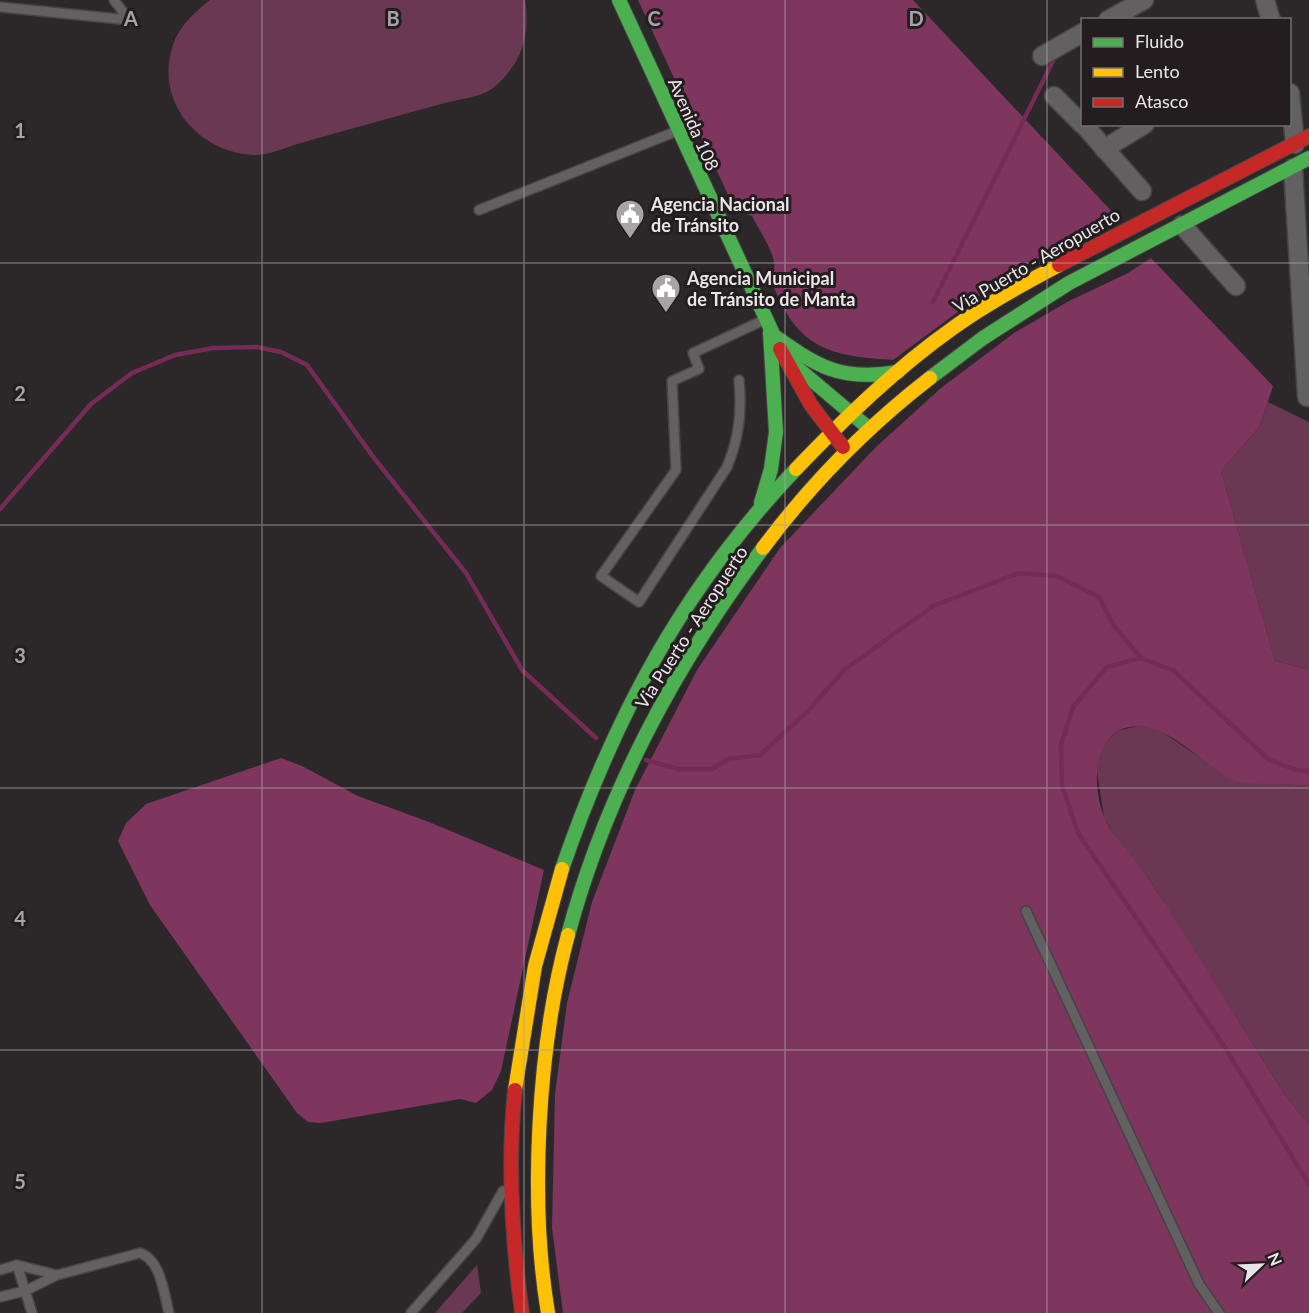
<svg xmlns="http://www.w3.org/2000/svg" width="1309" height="1313" font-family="Lato,sans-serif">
  <rect width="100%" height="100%" fill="#2c282a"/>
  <!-- green -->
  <g fill="#6a3853">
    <path d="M210,0H525C531,36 521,65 493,88C482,97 459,99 445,103C397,116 349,129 301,143C287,147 267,156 253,155C197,152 154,100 173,45C179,26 195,12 210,0Z"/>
    <polygon points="1268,402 1309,422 1309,670 1275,661 1221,471 1260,426"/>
    <polygon points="1137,726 1155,727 1235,781 1309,786 1309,1124 1287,1098 1147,876 1117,840 1104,817 1097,771 1098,754 1106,741 1118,731"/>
    <polygon points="477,1265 481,1293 462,1313 435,1313"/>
  </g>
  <!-- forest -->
  <g fill="#7e355e">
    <path d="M638,0H913L1117,217L1050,251L990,288L893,360C830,356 798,349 773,285C771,278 776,270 774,262C771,247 759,230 752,216L735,210Z"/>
    <path d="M1151,258L1273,386L1260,426L1221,471L1275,661L1309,670V786C1291,783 1245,786 1232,780C1205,765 1169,726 1139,726C1091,726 1091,787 1105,819C1116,842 1135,857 1148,878C1196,950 1240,1025 1287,1098L1309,1124V1313H563L552,1228L555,1094L567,1003L592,902L635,790L697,670L780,548L876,447L941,388L1014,333L1069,301L1128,273Z"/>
    <polygon points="281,758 302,766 358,796 429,822 544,870 501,1071 492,1090 476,1103 460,1099 321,1123 308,1122 297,1113 150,905 118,841 126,823 146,804"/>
  </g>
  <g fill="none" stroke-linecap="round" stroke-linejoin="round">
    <!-- stream -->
    <g stroke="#762a56" stroke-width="4.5">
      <polyline points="933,302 1056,55"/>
      <polyline points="0,509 91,404 132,373 175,355 213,348 257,347 281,352 307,365 374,458 466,573 522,670 596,738"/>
      <polyline points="646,760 678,769 712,769 728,759 760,755 809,710 844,670 933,606 1019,573 1057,576 1099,597 1114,626 1141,658"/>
      <polyline points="1309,771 1300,771 1269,760 1174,671 1141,658 1107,667 1073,707 1061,745 1062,785 1078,833 1224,1046 1309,1184"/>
    </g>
    <!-- lane casing -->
    <g stroke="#464345" stroke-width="12">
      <g id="lane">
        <polyline points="114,0 129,20"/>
        <polyline points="0,7 129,20"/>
        <polyline points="479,210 677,131"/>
        <path d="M739,380C742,412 739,438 727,467L639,602L601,576L676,470L672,381L699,369L693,353L764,320"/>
        <polyline points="1026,911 1199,1284 1219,1313"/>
        <polyline points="17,1265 32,1313"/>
        <polyline points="0,1270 17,1265 57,1275"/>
        <path d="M0,1297L25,1291L57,1275L140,1253C161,1260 164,1294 169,1313"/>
        <polyline points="411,1313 476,1239 503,1191"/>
      </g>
    </g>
    <!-- street casing -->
    <g stroke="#464345" stroke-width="21">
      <g id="street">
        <polyline points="1265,0 1271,20"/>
        <polyline points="1108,20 1144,0"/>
        <polyline points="1042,56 1082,33"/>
        <polyline points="1290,93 1295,144"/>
        <polyline points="1054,96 1082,124"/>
        <polyline points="1083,124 1142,191"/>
        <polyline points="1104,149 1145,124"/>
        <polyline points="1293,168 1307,397"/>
        <polyline points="1182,225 1236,286"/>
      </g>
    </g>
    <!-- fast casing -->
    <g stroke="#464345" stroke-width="16">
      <g id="fast">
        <polyline points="619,0 780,349"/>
        <path d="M770,333C817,366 839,382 898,372"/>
        <polyline points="788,360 865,425"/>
        <polyline points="930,378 983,338 1069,283 1309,158"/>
        <polyline points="761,503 771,469 776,432 770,333"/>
        <path d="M562,869C615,715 683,588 796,469"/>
        <path d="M568,935C606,794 676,664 763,548"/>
      </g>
    </g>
    <!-- slow casing -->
    <g stroke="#464345" stroke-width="16">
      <g id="slow">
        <path d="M796,469C844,419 895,369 953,328C986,304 1023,284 1059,265"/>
        <path d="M763,548C810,485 868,426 930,378"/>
        <polyline points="515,1090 535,966 562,869"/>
        <path d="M548,1313C529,1200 538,1045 568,935"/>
      </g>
    </g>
    <!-- jam casing -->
    <g stroke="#464345" stroke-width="16">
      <g id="jam">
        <polyline points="1059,265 1309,136"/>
        <polyline points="780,349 811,405 843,447"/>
        <path d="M515,1090C507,1164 512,1239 522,1313"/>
      </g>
    </g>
    <!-- lane -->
    <use href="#lane" stroke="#626061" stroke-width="9"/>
    <!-- street -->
    <use href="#street" stroke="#626061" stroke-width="18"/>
    <!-- fast -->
    <use href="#fast" stroke="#4caf50" stroke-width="14"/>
    <!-- slow -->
    <use href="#slow" stroke="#ffc107" stroke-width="14"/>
    <!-- jam -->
    <use href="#jam" stroke="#c62828" stroke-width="14"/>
  </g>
  <!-- grid -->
  <path fill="none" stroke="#a8a4a6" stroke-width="1.5" stroke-opacity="0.55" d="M262,0V1313M524,0V1313M785,0V1313M1047,0V1313M0,263H1309M0,525H1309M0,788H1309M0,1050H1309"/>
  <!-- icons -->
  <defs>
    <g id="civic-pin" transform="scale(1.5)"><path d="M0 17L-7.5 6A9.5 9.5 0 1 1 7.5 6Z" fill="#a8a4a6" stroke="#231d20"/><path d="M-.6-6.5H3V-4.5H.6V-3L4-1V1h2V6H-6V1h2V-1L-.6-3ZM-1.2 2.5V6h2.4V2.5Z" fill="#fff"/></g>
  </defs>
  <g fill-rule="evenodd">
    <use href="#civic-pin" x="630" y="214"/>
    <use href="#civic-pin" x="666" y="288"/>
  </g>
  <g text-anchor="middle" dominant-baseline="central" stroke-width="6" stroke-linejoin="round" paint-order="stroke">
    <!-- street labels -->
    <g font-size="18" fill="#eae6e8" stroke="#231d20">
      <text transform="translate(694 124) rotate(66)">Avenida 108</text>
      <text transform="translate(1036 260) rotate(-30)">Via Puerto - Aeropuerto</text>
      <text transform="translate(691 627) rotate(-57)">Via Puerto - Aeropuerto</text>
    </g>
    <!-- poi labels -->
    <g font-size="18" font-weight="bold" fill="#eae6e8" stroke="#231d20" text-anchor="start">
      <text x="651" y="204">Agencia Nacional<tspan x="651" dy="21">de Tránsito</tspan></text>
      <text x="687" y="278">Agencia Municipal<tspan x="687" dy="21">de Tránsito de Manta</tspan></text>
    </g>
  </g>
  <g font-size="20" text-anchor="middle" font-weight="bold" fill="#a8a4a6" stroke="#231d20" stroke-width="6" stroke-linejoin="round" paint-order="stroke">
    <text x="131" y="26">A</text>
    <text x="393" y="26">B</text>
    <text x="654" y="26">C</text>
    <text x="916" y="26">D</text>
    <text x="20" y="138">1</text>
    <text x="20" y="401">2</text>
    <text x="20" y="663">3</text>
    <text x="20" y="926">4</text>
    <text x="20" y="1189">5</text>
  </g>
  <!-- legend -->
  <rect x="1081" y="18" width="210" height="108" fill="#231d20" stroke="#736d70" stroke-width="1.5"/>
  <rect x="1093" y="38" width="30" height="9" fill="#4caf50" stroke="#736d70" stroke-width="1.5"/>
  <text x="1135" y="48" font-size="18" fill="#eae6e8">Fluido</text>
  <rect x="1093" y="68" width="30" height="9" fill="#ffc107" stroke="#736d70" stroke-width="1.5"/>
  <text x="1135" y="78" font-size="18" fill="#eae6e8">Lento</text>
  <rect x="1093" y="98" width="30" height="9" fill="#c62828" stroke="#736d70" stroke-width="1.5"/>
  <text x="1135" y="108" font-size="18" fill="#eae6e8">Atasco</text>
  <!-- north arrow -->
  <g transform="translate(1261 1265) rotate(67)" stroke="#231d20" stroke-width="4.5" paint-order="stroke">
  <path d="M0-4.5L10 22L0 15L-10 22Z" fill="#eae6e8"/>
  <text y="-9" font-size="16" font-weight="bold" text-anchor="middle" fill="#eae6e8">N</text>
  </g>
</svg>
